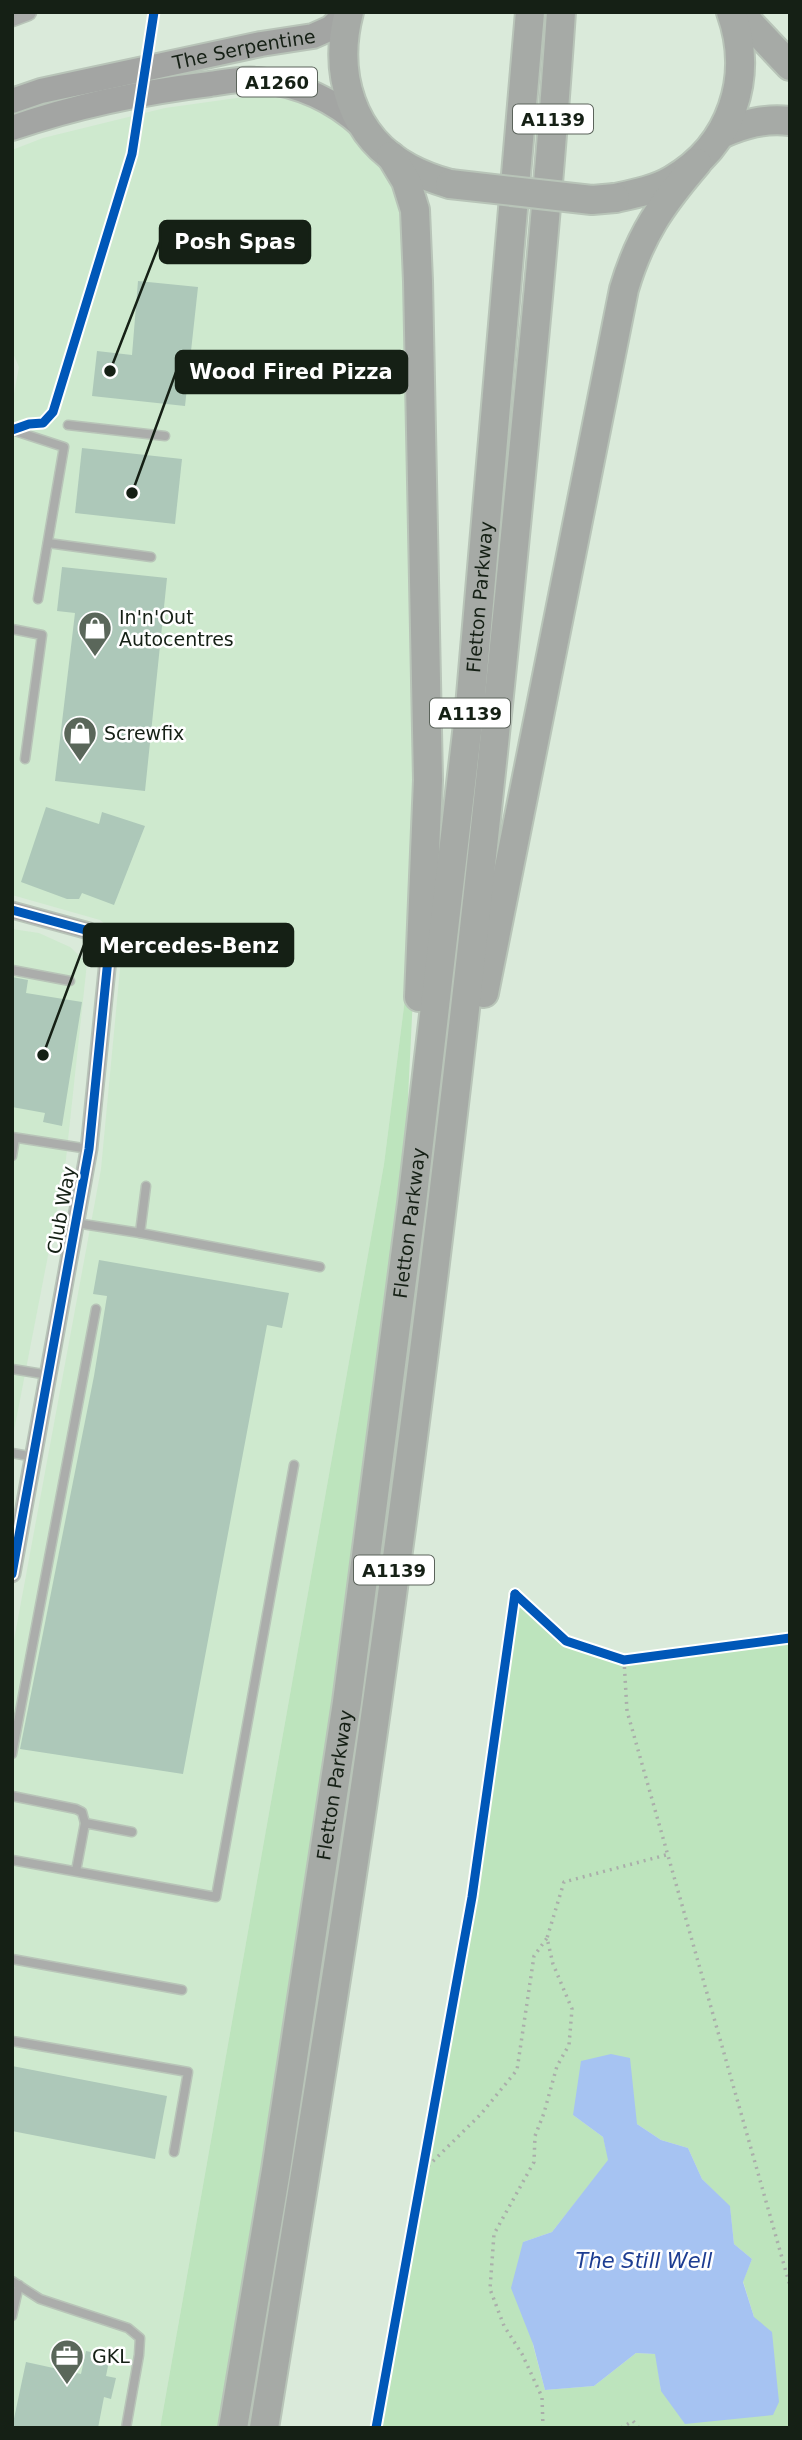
<svg xmlns="http://www.w3.org/2000/svg" width="802" height="2440" font-family="'DejaVu Sans',sans-serif">
  <rect width="100%" height="100%" fill="#daeada"/>
  <!-- built -->
  <g fill="#cee9ce">
    <polygon points="257,95 298,101 328,114 351,134 387,173 399,194 403,213 418,896 384,1164 160,2428 12,2428 12,1651 101,1169 122,948 116,933 100,920 12,895 12,404 19,367 12,351 12,150 43,138 165,108"/>
    <polygon points="12,929 39,933 70,947 87,963 65,1168 12,1441"/>
  </g>
  <!-- green -->
  <g fill="#bde4bd" fill-rule="evenodd">
    <polygon points="418,896 405,1158 367,1486 265,2171 222,2428 160,2428 384,1164"/>
    <path d="M515,1594L566,1641L624,1660L790,1638V2428H376L472,1897ZM573,2115L637,2124L661,2140L688,2148L702,2179L730,2207L734,2244L752,2259L743,2281L754,2317L661,2391L656,2354L636,2353L594,2386L545,2390L533,2345L523,2242L552,2232L609,2160L603,2137Z"/>
  </g>
  <!-- water -->
  <polygon fill="#a6c3f2" points="611,2054 630,2058 637,2124 661,2140 688,2148 702,2179 730,2206 734,2244 752,2259 743,2282 754,2317 772,2332 779,2402 773,2415 685,2424 661,2391 655,2354 636,2353 594,2386 545,2390 533,2344 511,2288 523,2242 552,2232 608,2160 603,2137 573,2115 581,2061"/>
  <!-- building -->
  <g fill="#adc8b9">
    <polygon points="138,281 198,287 185,406 92,396 97,351 132,355"/>
    <polygon points="82,448 182,459 175,524 75,513"/>
    <polygon points="62,567 167,578 145,791 55,781 75,613 57,611"/>
    <polygon points="46,807 99,824 102,812 145,826 114,905 82,893 79,899 67,899 21,882"/>
    <polygon points="12,977 28,980 26,993 82,1002 62,1126 43,1122 45,1113 12,1107"/>
    <polygon points="99,1260 289,1293 282,1328 267,1325 183,1774 20,1749 94,1376 107,1296 93,1294"/>
    <polygon points="12,2066 167,2096 155,2159 12,2131"/>
    <polygon points="86,2351 110,2356 106,2376 116,2378 111,2399 104,2397 98,2428 12,2428 26,2362 81,2374"/>
  </g>
  <g fill="none" stroke-linecap="round" stroke-linejoin="round">
    <!-- lane casing -->
    <g stroke="#b8c4b8" stroke-width="11">
      <g id="lane">
        <polyline points="68,425 165,436"/>
        <polyline points="12,430 64,447 38,599"/>
        <polyline points="48,543 151,557"/>
        <polyline points="12,629 42,635 25,759"/>
        <polyline points="12,970 70,981"/>
        <polyline points="12,1137 89,1149"/>
        <polyline points="12,1156 15,1138"/>
        <polyline points="76,1223 140,1233 146,1186"/>
        <polyline points="140,1233 320,1267"/>
        <polyline points="12,1369 49,1375"/>
        <polyline points="12,1453 34,1457"/>
        <polyline points="12,1754 96,1309"/>
        <polyline points="12,1796 76,1809 82,1812 85,1823"/>
        <polyline points="12,1860 216,1897 294,1465"/>
        <polyline points="76,1871 85,1823 132,1832"/>
        <polyline points="12,1959 182,1990"/>
        <polyline points="12,2041 188,2072 174,2152"/>
        <polyline points="12,2281 40,2299 128,2328 140,2338 139,2355 126,2428"/>
        <polyline points="12,2316 19,2285"/>
      </g>
    </g>
    <!-- street casing -->
    <g stroke="#b8c4b8" stroke-width="19">
      <g id="street">
        <polyline points="12,18 28,12"/>
        <polyline points="12,910 89,931 103,942 108,959 89,1149 12,1574"/>
      </g>
    </g>
    <!-- primary casing -->
    <g stroke="#b8c4b8" stroke-width="28">
      <g id="primary">
        <path id="s1" d="M12,101L41,91L261,44L313,36L331,28L347,12"/>
        <path d="M12,128C76,106 143,92 210,84C225,82 242,78 258,80C299,84 333,99 363,127"/>
      </g>
    </g>
    <!-- highway casing -->
    <g stroke="#b8c4b8" stroke-width="32">
      <g id="highway">
        <path d="M349,12C333,73 351,137 409,168C422,175 436,180 450,184"/>
        <polyline points="739,12 790,66"/>
        <path d="M721,134C744,124 764,118 790,121"/>
        <polyline points="391,156 406,181 415,210 418,281 428,780 419,997"/>
        <path d="M615,198C634,194 655,190 672,180C732,145 754,77 731,12"/>
        <path d="M484,993L624,289C640,235 661,205 697,163"/>
        <path id="s2" d="M233,2428L276,2170L347,1702L412,1203L470,707L530,12"/>
        <path d="M264,2428C303,2186 343,1945 377,1703C429,1335 472,966 509,597C528,402 548,208 561,12"/>
      </g>
    </g>
    <!-- path -->
    <g stroke="#aaaeaa" stroke-width="3.5" stroke-dasharray="2 5" stroke-linecap="butt">
      <polyline points="624,1660 627,1711 790,2286"/>
      <polyline points="423,2171 481,2114 517,2070 534,1956 547,1938"/>
      <polyline points="543,2428 542,2397 522,2354 504,2326 490,2289 494,2234 534,2162 535,2136 544,2113 557,2066 569,2045 572,2009 553,1964 547,1938 564,1882 666,1855"/>
      <polyline points="621,2428 633,2421 639,2428"/>
    </g>
    <!-- lane -->
    <use href="#lane" stroke="#abadab" stroke-width="8"/>
    <!-- street -->
    <use href="#street" stroke="#abadab" stroke-width="16"/>
    <!-- primary -->
    <use href="#primary" stroke="#a3a5a3" stroke-width="24"/>
    <!-- highway -->
    <use href="#highway" stroke="#a6aaa6" stroke-width="28"/>
    <!-- highway-bridge casing -->
    <g stroke="#b8c4b8" stroke-width="32" stroke-linecap="butt">
      <polyline id="highway-bridge" points="450,184 592,200 615,198"/>
    </g>
    <!-- highway-bridge -->
    <use href="#highway-bridge" stroke="#a6aaa6" stroke-width="28"/>
    <!-- cycleway casing -->
    <g stroke="#fff" stroke-width="13">
      <g id="cycleway">
        <polyline points="12,430 29,424 43,423 53,412 132,154 154,12"/>
        <polyline points="12,910 89,931 103,942 108,959 89,1149 12,1574"/>
        <polyline points="515,1594 566,1641 624,1660 790,1638"/>
        <polyline points="376,2428 472,1897 515,1594"/>
      </g>
    </g>
    <!-- cycleway -->
    <use href="#cycleway" stroke="#0057b8" stroke-width="9"/>
  </g>
  <!-- icons -->
  <defs>
    <g id="shop-pin" transform="scale(1.75)"><path d="M0 17L-7.5 6A9.5 9.5 0 1 1 7.5 6Z" fill="#5a675a" stroke="#fff"/><path d="M-5-2.5h2.3a2.7 3.5 0 0 1 5.4 0H5L5.5 6h-11ZM-1.5-2.5h3a1.5 2.3 0 0 0-3 0Z" fill="#fff"/></g>
    <g id="office-pin" transform="scale(1.75)"><path d="M0 17L-7.5 6A9.5 9.5 0 1 1 7.5 6Z" fill="#5a675a" stroke="#fff"/><path d="M-6-3h4V-5.5h4V-3h4V5H-6ZM-1-4.5V-3h2v-1.5ZM-6 0V1H6V0Z" fill="#fff"/></g>
  </defs>
  <g fill-rule="evenodd">
    <use href="#shop-pin" x="95" y="628"/>
    <use href="#shop-pin" x="80" y="733"/>
    <use href="#office-pin" x="67" y="2356"/>
  </g>
  <g text-anchor="middle" dominant-baseline="central" stroke-width="5" stroke-linejoin="round" paint-order="stroke">
    <!-- shield labels -->
    <g fill="#fff" stroke="#5b635b" stroke-width="2">
      <rect x="237" y="67.5" width="80" height="29" rx="5"/>
      <rect x="513" y="104.5" width="80" height="29" rx="5"/>
      <rect x="430" y="698.5" width="80" height="29" rx="5"/>
      <rect x="354" y="1555.5" width="80" height="29" rx="5"/>
    </g>
    <g font-size="18" font-weight="bold" fill="#152015">
      <text x="277" y="82">A1260</text>
      <text x="553" y="119">A1139</text>
      <text x="470" y="713">A1139</text>
      <text x="394" y="1570">A1139</text>
    </g>
    <!-- street labels -->
    <g font-size="19" fill="#152015" stroke="#fff">
      <text stroke="none"><textPath href="#s1" startOffset="238">The Serpentine</textPath></text>
      <text stroke="none"><textPath href="#s2" startOffset="1848">Fletton Parkway</textPath></text>
      <text transform="translate(61 1210) rotate(-80)">Club Way</text>
      <text stroke="none"><textPath href="#s2" startOffset="1218">Fletton Parkway</textPath></text>
      <text stroke="none"><textPath href="#s2" startOffset="651">Fletton Parkway</textPath></text>
    </g>
    <!-- poi labels -->
    <g font-size="19" fill="#152015" stroke="#fff" text-anchor="start">
      <text x="119" y="617">In'n'Out<tspan x="119" dy="22">Autocentres</tspan></text>
      <text x="104" y="733">Screwfix</text>
      <text x="92" y="2356">GKL</text>
    </g>
    <!-- water labels -->
    <g font-size="21" font-style="italic" fill="#1d3d92" stroke="#fff">
      <text x="644" y="2261">The Still Well</text>
    </g>
  </g>
  <!-- callouts -->
  <path fill="none" stroke="#152015" stroke-width="2.5" d="M110 371L160 242M132 493L176 372M43 1055L84 945"/>
  <g fill="#152015" stroke="#fff" stroke-width="2.5">
    <circle cx="110" cy="371" r="7"/>
    <circle cx="132" cy="493" r="7"/>
    <circle cx="43" cy="1055" r="7"/>
  </g>
  <g fill="#152015" stroke="#152015" stroke-width="2.5">
    <rect x="160" y="221" width="150" height="42" rx="7"/>
    <rect x="176" y="351" width="231" height="42" rx="7"/>
    <rect x="84" y="924" width="209" height="42" rx="7"/>
  </g>
  <g font-size="21" text-anchor="middle" font-weight="bold" fill="#fff">
    <text x="235" y="249">Posh Spas</text>
    <text x="291" y="379">Wood Fired Pizza</text>
    <text x="189" y="953">Mercedes-Benz</text>
  </g>
  <!-- border -->
  <rect width="802" height="2440" fill="none" stroke="#152015" stroke-width="28"/>
</svg>
